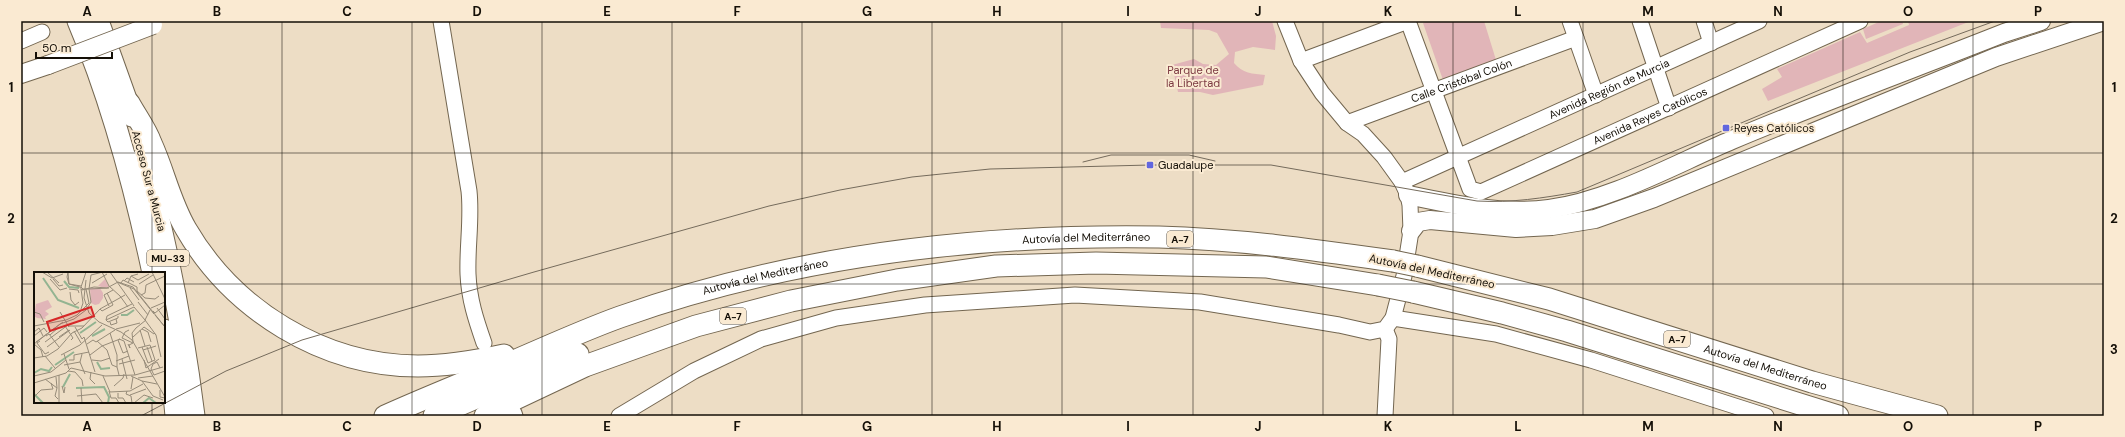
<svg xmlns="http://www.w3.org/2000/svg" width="2125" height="437" font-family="'DM Sans',sans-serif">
  <rect width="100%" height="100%" fill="#edddc5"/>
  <!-- green -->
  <g fill="#e1b5b8">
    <path d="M1160,21H1272L1276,36L1275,50L1253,47L1235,52L1234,63C1242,73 1253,74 1265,75L1263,85L1213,95L1200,92H1178L1172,65L1194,59L1203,64L1216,65L1229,54L1217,33L1209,30L1161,28Z"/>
    <polygon points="1429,21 1484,21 1496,60 1443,80 1423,23"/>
    <polygon points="1881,21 1902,21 1903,24 1866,39 1863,29"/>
    <polygon points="1908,21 1971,21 1768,101 1762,89 1782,77 1777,69 1860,32 1867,43 1909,25"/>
  </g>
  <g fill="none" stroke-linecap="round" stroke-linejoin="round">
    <!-- minor casing -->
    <g stroke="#736650" stroke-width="17">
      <g id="minor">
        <path d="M441,21L469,191C472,219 467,246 468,274C469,299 476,320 484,343"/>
        <path id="s1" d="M1408,21L1470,189L1481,192L1860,21"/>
        <polyline points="1570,21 1596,95"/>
        <polyline points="1640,21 1669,108"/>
        <polyline points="1704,21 1711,43"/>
        <polyline points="21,41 42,32"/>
        <polyline points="1301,61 1408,21"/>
        <path id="s2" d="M1347,123L1576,38"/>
        <path id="s3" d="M1402,182L1759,21"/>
        <polyline points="1393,318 1496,334 1591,360 1766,416"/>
        <polyline points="1385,329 1389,339 1385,416"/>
        <polyline points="514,413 515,416"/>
        <polyline points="619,416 694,371 761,339 836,318 925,305 1075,295 1200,302 1339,325 1370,332 1385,329 1393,318 1404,276 1411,231 1410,205 1408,195 1402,182 1384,157 1363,134 1347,123 1322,93 1301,61 1285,21"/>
      </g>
    </g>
    <!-- major casing -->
    <g stroke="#736650" stroke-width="20">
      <g id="major">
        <polyline points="21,74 48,65"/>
        <path d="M1408,195C1455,205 1501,215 1549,209C1610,201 1675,164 1732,140C1822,102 1913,69 2004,33L2041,21"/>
        <polyline points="1411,231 1418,222 1430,220 1516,228 1552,226 1595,219 1654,198 1996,57 2104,21"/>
      </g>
    </g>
    <!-- highway casing -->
    <g stroke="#736650" stroke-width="23">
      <g id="highway">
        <path d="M78,21C112,101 135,188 153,273"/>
        <polyline points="98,21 132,116"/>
        <path d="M129,103C136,116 146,129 151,143C164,171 170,202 186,229C233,310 323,366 418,366C447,366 476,361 504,355"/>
        <path d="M143,158C167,243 183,328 194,416"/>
        <path id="s4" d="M1417,266L1549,299L1812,382L1937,416"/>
        <polyline points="1413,292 1502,313 1567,331 1838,416"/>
        <polyline points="164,330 172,373 176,416"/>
        <path id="s5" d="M385,416C427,397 471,380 514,361C549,346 584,330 620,317C792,256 978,234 1159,237C1238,239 1315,250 1393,261"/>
        <polyline points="434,416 578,354"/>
        <polyline points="485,416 513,400 585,366 696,326 791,301 897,280 996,266 1096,263 1266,267 1378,285"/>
      </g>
    </g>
    <!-- minor -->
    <use href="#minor" stroke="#fff" stroke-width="15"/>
    <!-- major -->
    <use href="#major" stroke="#fff" stroke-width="18"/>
    <!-- highway -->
    <use href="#highway" stroke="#fff" stroke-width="21"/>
    <!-- tram -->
    <g stroke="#756b5c" stroke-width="1">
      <polyline points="1083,162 1111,155 1189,155 1215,161"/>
      <path d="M141,416L226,371L302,340L534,272L769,206L840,190L912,177L990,169L1150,165H1271L1477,201C1512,203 1543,198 1577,192L1910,52L1995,21"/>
    </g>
    <!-- major-bridge casing -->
    <g stroke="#736650" stroke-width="20" stroke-linecap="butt">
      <polyline id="major-bridge" points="48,65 153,25"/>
    </g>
    <!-- highway-bridge casing -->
    <g stroke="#736650" stroke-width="23" stroke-linecap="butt">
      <g id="highway-bridge">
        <polyline points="1393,261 1417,266"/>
        <polyline points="1378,285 1413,292"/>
      </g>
    </g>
    <!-- major-bridge -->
    <use href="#major-bridge" stroke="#fff" stroke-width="18"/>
    <!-- highway-bridge -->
    <use href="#highway-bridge" stroke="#fff" stroke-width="21"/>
  </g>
  <!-- grid -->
  <path fill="none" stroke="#140f07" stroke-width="1" stroke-opacity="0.55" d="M152,21V273M282,21V416M412,21V416M542,21V416M672,21V416M802,21V416M932,21V416M1062,21V416M1193,21V416M1323,21V416M1453,21V416M1583,21V416M1713,21V416M1843,21V416M1973,21V416M21,153H2104M21,284H35M164,284H2104M152,402V416"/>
  <!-- markers -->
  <g fill="#6267df" stroke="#faead2" stroke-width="1.5">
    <rect x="1722" y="124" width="8" height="8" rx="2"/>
    <rect x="1146" y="161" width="8" height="8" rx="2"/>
  </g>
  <g text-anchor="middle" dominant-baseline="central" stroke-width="4" stroke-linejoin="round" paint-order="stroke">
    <!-- shield labels -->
    <g fill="#faead2" stroke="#595144" stroke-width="1">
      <rect x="1167" y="231" width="26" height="16" rx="3"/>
      <rect x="147" y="250" width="42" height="16" rx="3"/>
      <rect x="720" y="308" width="26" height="16" rx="3"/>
      <rect x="1664" y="331" width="26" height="16" rx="3"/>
    </g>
    <g font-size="10" font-weight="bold" fill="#140f07">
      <text x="1180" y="239">A-7</text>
      <text x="168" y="258">MU-33</text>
      <text x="733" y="316">A-7</text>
      <text x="1677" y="339">A-7</text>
    </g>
    <!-- park labels -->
    <g font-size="11" fill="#7b3941" stroke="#faead2">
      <text x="1193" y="70">Parque de<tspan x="1193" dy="13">la Libertad</tspan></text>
    </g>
    <!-- street labels -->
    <g font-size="11" fill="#140f07" stroke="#faead2">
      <text stroke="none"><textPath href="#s2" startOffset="122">Calle Cristóbal Colón</textPath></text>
      <text stroke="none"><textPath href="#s3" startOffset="227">Avenida Región de Murcia</textPath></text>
      <text stroke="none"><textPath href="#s1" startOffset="376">Avenida Reyes Católicos</textPath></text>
      <text transform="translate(149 181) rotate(75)">Acceso Sur a Murcia</text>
      <text stroke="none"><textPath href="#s5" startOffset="730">Autovía del Mediterráneo</textPath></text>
      <text transform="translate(1432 271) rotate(12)">Autovía del Mediterráneo</text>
      <text stroke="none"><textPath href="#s5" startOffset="406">Autovía del Mediterráneo</textPath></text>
      <text stroke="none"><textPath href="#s4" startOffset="363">Autovía del Mediterráneo</textPath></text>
    </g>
    <!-- poi labels -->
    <g font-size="11" fill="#140f07" stroke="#faead2" text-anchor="start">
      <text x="1734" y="128">Reyes Católicos</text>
      <text x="1158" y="165">Guadalupe</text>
    </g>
  </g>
  <!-- overview -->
  <g transform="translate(34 272)">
    <rect width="131" height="131" fill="#edddc5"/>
    <path d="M71,7L75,15L82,12L75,15L70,16L65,14L56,16H66L69,21V26L65,32L61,33L57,31L56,16L64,14ZM14,28L18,35L11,39L15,42L11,45L12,47L3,46L0,44L2,32Z" fill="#e1b5b8"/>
    <path fill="none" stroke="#93b491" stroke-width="2" d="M9,6L24,28L45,36M30,9L35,15L45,16M87,43H93L100,38M46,61L62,50M58,64L71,57M63,90L67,97L76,96M21,93L40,80M0,101L7,97L15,99L18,95M29,115L36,102M42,116L70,115L75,125L74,131M0,122L9,131M109,131L115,126L122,131"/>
    <path fill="none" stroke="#968b79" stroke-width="1" d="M8,0L18,6L29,2M13,0L25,11M34,0L33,5L35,12L47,14M34,0L35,12L46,15L48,18L60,15L73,16L84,10L99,15L131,55M68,0L75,14L86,24M76,0L100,34M118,0L131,27M97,4L104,8L115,2M16,7L26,18L33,16M19,7L25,14L29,13M52,8L50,26L55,41L65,50L87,60L98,68L131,125M90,9L93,6L100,10M83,10L100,17L120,42M58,11L73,2M87,11L89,8L103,15V19L111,26L121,27L125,24M94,11L97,4L104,2M105,12L119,3M96,16L105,28M35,17L44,18L45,21M47,17L49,31L47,37M48,17H55L57,3L69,0M55,17L75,16M50,18L47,15L52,0M36,20L37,28L41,33L45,30M107,23L111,21L112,13L131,4M86,24L94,35M104,30L114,43M75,34L70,23L79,18M100,35L111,48M117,36L131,30M123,36L131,47M66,37L68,39L79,33L73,21M116,38L111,48L122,63L120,61M119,39L121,41L131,33M0,40L6,42L10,50M26,40L35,55M121,43L131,55M72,48L100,35M72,48L73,44L98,32M72,48L74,50L84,46V44M76,50L77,53L83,51L82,47M0,54L32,48L43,43L55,31L52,17M31,54L39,66L37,68M34,54H50M41,55L48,67M110,55L120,62M102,56L112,48M82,57L106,51M108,57L114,60L117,70M95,58L91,60L88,66L99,71M106,58L111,74M40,59L47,71M0,60L5,56L9,64M76,61L83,83V95M16,63L25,55M122,63L127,85M0,64L10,56L13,60M12,64L15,62L25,75M25,65L35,58M99,65L110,55M48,67L50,65L61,100M85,67L90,69L101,103M84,68L89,81L94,79M6,69L3,71L11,82L15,80M63,69L73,78L78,93L83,95L85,103M2,70L29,50M11,70L34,53M99,70L98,61L102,56M0,72L7,78L9,85M0,72L26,52L40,47L52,38L57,30L55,17M53,72L59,68L62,70L81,58M94,72L96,76L95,73L99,71M68,74L86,67M13,75L36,58M108,75L114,91L121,88M113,75L118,89M104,76L116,73L121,88M109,78L122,74M30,82L35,97M48,82L46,90L51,102M27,83L46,73L68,53M56,83L68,74M11,84L21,96M0,86L13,84L24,77L38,61L48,56L66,37L91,23M88,87L93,107M35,88H40V83L55,80M58,88L67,89L76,86M110,88L112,96L125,87M82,89L95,84M85,92L101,88M30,93L46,90M126,96L123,90L119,92L117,97L120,103L131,99M34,99L41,100L48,108L49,114M57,100L56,107L61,112M101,103L129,95M0,104L17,100L32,88M69,104L76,120L96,119L109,112M97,104L108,109L119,124L129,128M104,106L119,104M11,107L23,116L22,105M108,109L123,112M0,111L32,101L37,96L71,104L101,103M28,114L30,121L31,115M80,114L89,106L90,102M23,116L21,124L24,127M47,116L48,131M97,117L99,105M126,118V125L131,126M75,119L77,126H82L85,131M93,119L92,122L97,124L98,131M84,121V126H89L92,131M96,123L112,117M1,124L7,118L19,117L17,111M43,124L62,122L69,131M25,131V103M100,131L110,123L119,126"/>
    <path fill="#d62828" fill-opacity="0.15" stroke="#d62828" stroke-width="2" d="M57,35L60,44L16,59L13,50Z"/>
    <rect width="131" height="131" fill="none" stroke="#140f07" stroke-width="2"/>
  </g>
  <!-- border -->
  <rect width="2125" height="437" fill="none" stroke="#faead2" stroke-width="44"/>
  <!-- scale -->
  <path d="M36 52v6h76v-6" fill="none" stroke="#140f07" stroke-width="2"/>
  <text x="42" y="52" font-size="12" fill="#140f07" stroke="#faead2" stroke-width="3" paint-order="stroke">50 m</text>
  <rect x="22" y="22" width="2081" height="393" fill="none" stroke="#140f07" stroke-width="1.5"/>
  <g font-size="13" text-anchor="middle" font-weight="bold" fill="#140f07">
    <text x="87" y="16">A</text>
    <text x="217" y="16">B</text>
    <text x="347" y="16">C</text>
    <text x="477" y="16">D</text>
    <text x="607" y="16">E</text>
    <text x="737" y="16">F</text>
    <text x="867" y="16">G</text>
    <text x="997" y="16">H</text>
    <text x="1128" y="16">I</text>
    <text x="1258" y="16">J</text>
    <text x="1388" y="16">K</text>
    <text x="1518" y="16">L</text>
    <text x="1648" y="16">M</text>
    <text x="1778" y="16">N</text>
    <text x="1908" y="16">O</text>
    <text x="2038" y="16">P</text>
    <text x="11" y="92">1</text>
    <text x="2114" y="92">1</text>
    <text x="11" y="223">2</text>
    <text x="2114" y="223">2</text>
    <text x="11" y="354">3</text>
    <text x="2114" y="354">3</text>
    <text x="87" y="431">A</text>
    <text x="217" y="431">B</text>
    <text x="347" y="431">C</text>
    <text x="477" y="431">D</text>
    <text x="607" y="431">E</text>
    <text x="737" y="431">F</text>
    <text x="867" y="431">G</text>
    <text x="997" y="431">H</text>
    <text x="1128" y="431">I</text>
    <text x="1258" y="431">J</text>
    <text x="1388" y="431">K</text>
    <text x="1518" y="431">L</text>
    <text x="1648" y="431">M</text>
    <text x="1778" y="431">N</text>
    <text x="1908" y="431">O</text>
    <text x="2038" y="431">P</text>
  </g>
</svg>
